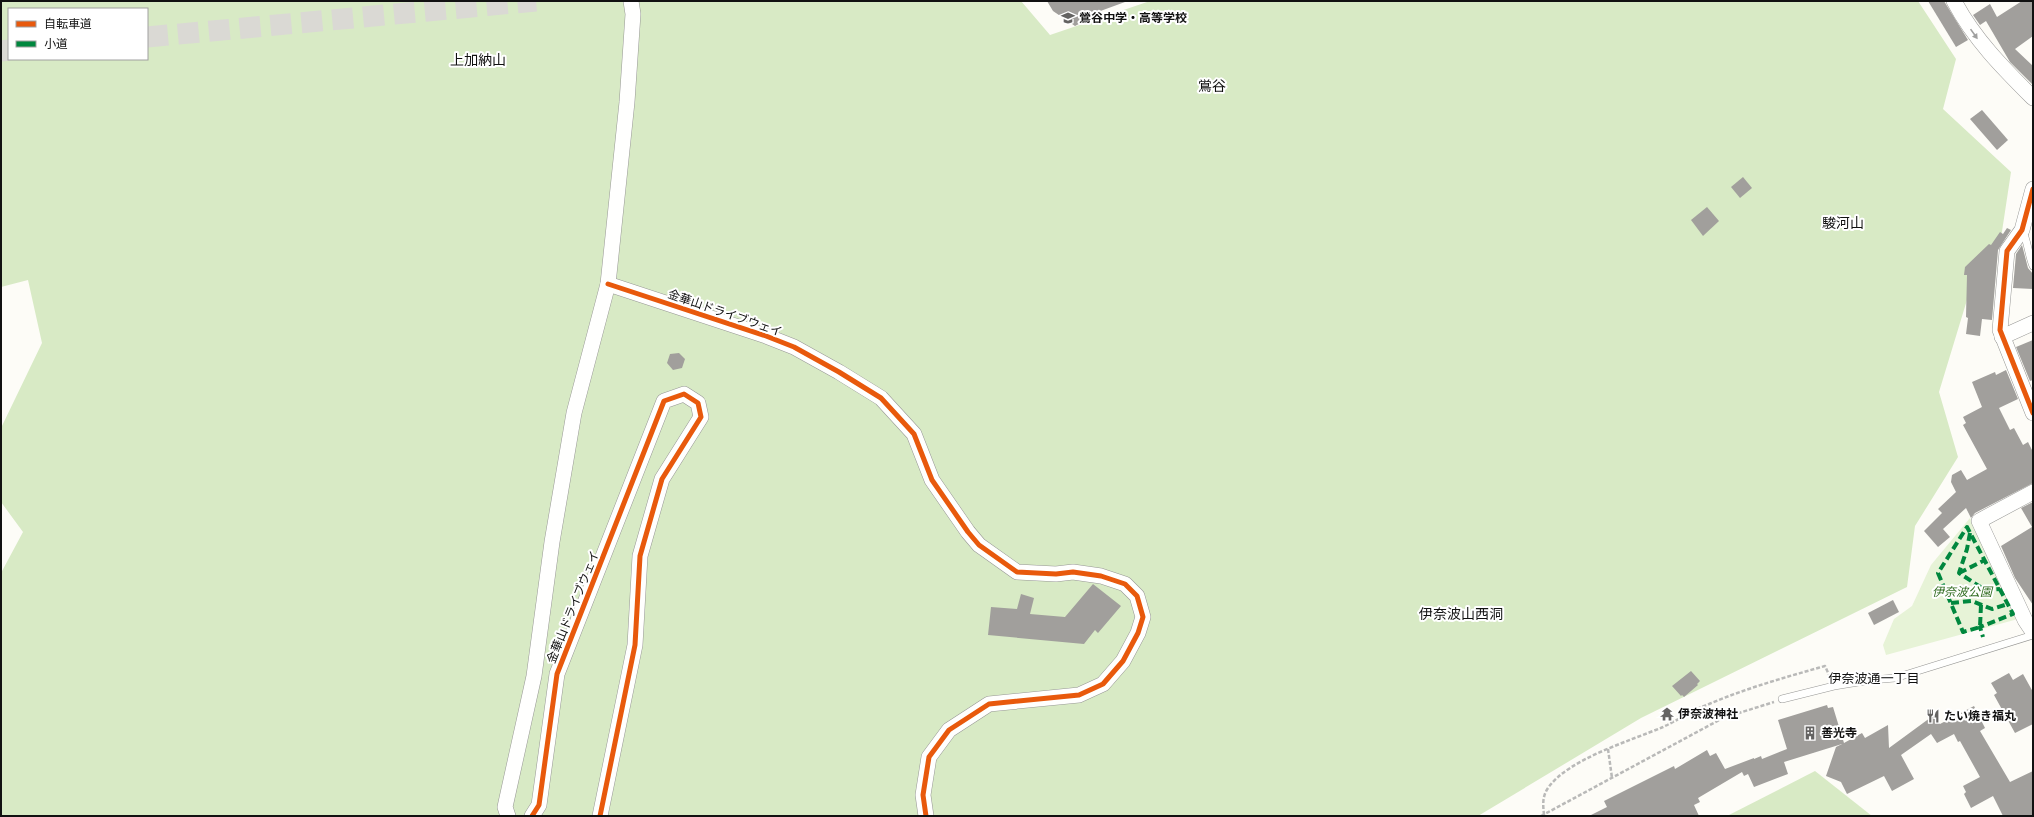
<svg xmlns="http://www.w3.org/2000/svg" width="2034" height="817" font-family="'Times New Roman','Noto Sans JP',serif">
  <rect width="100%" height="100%" fill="#fdfcf7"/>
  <!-- green -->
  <polygon fill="#e7f3d7" points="1970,518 2018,619 1886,655 1883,645 1894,619 1912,606 1931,565"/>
  <!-- forest -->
  <g fill="#d8eac5" fill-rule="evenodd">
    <path d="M1,1H1021L1050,35L1150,1H1918L1956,59L1943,109L2011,172L2001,238L1977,267L1939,392L1958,457L1915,526L1907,587L1641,718L1478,816H1V573L23,532L1,502V428L42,343L28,280L1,287ZM9,9H147V59H9Z"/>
    <polygon points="1815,771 1872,816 1727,816"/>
  </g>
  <!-- building -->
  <g fill="#a19f9c">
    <polygon points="1047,1 1125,1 1125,2 1095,13 1096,15 1075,26 1053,11"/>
    <polygon points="1928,1 1944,1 1968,40 1956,47"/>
    <polygon points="2022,1 2033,1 2033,36 2015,49 2033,66 2033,85 2010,62 1986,21 1980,25 1973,15 1990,4 1997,17"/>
    <polygon points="1982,110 2008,140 1997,150 1970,119"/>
    <polygon points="1743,177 1752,188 1740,198 1731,187"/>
    <polygon points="1707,207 1719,221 1703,236 1691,220"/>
    <polygon points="2007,228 2011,230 1998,250 1992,320 1982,319 1980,336 1966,334 1968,318 1966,317 1967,275 1964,275 1965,267 1989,244 1991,245 2000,232 2003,234"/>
    <polygon points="2022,245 2028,268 2033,274 2033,289 2013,288 2016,254"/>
    <polygon points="2033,340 2033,380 2030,381 2016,347"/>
    <polygon points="679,353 685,359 682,368 673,370 667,363 670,354"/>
    <polygon points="2006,370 2018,399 1999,408 2010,430 2014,428 2023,445 2028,442 2033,452 2033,483 1975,513 1971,518 1966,508 1943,529 1950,537 1938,547 1924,531 1942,513 1938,509 1956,492 1951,482 1952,475 1961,470 1967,480 1987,469 1963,425 1966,423 1963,417 1982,407 1972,382 1995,372 1996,375"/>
    <polygon points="2033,502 2033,605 2015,578 2001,546 2032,527 2021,508"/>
    <polygon points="1093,584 1121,606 1098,633 1095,630 1084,644 988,635 991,607 1017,609 1021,594 1034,598 1030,614 1065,617"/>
    <polygon points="1893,600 1899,612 1874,625 1868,613"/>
    <polygon points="1691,671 1700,681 1697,684 1698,685 1684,697 1682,695 1681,696 1672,686"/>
    <polygon points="2009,673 2013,680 2023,674 2033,692 2033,724 2015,733 1994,695 1997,693 1991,683"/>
    <polygon points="1827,705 1828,708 1833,707 1844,743 1862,733 1865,738 1888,725 1889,748 1934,715 1940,724 1974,706 1985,728 1980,731 2010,782 2033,771 2033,816 2003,816 1993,796 1971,808 1964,794 1966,792 1963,786 1980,777 1960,741 1958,742 1954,734 1937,743 1931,734 1901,755 1914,779 1892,791 1884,776 1847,794 1841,782 1826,776 1836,747 1842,744 1784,762 1788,774 1754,787 1748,774 1744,776 1742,772 1698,798 1700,802 1694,805 1699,816 1589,816 1607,807 1604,801 1674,766 1675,769 1707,750 1710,756 1716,753 1725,769 1754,758 1754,759 1761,756 1762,759 1787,749 1778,720"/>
  </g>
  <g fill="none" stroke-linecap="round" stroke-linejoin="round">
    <!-- secondary-tunnel -->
    <g stroke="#dad9d4" stroke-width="21" stroke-dasharray="21 10" stroke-linecap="butt">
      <polyline points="147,37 536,1"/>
      <polyline points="1,51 9,50"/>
    </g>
    <!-- service casing -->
    <g stroke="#979795" stroke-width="8">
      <g id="service">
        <path d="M2022,230C2028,241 2028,254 2033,266"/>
        <polyline points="1782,699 1834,686 1871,680 1895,678 2033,635"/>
      </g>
    </g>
    <!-- minor casing -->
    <g stroke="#979795" stroke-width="16">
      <g id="minor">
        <path d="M1954,1C1974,39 2003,68 2033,98"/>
        <polyline points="2033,189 2022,230 2007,251 2000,330 2033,413"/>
        <polyline points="608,284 766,336 794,347 839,372 881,398 914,434 932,480 968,532 979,545 1017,572 1056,574 1073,572 1101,576 1125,584 1137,596 1143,617 1138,633 1123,661 1103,684 1079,695 989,704 949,730 929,757 923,795 926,816"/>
        <polyline points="2002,337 2033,323"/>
        <polyline points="2033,492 1979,521 2025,620 2033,632"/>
        <polyline points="508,816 505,807 534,676 552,542 574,413 608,284 627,102 633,14 631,1"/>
        <polyline points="532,816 539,805 557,674 664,401 684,394 698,403 701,417 662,479 640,556 635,645 600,816"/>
      </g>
    </g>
    <!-- path -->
    <g stroke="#b9b9b8" stroke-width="2.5" stroke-dasharray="4 2" stroke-linecap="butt">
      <polyline points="1608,749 1612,778"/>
      <path d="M1544,815C1543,805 1542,797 1548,788C1568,759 1630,741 1663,727C1678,720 1693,710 1709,704C1747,688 1786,677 1825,666L1830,677"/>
      <polyline points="1541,816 1723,718 1774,702"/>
    </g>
    <!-- service -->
    <use href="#service" stroke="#fffffe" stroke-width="7"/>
    <!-- minor -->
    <use href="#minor" stroke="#fffffe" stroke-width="15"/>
    <!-- quiet -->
    <g stroke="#00873e" stroke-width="4" stroke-dasharray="8 4" stroke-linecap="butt">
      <polyline points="1970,533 1967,549 1959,573 1985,590 2000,589"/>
      <polyline points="1959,573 1985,560"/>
      <polyline points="1951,603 1972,601 1992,609 2008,604"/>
      <polyline points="1981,605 1980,627 1963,632 1938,573 1967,527 2013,614 1980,627 1983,637"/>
    </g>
    <!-- cycleway casing -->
    <g stroke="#fff" stroke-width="8">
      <g id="cycleway">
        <polyline points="2033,189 2022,230 2007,251 2000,330 2033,413"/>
        <polyline points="608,284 766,336 794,347 839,372 881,398 914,434 932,480 968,532 979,545 1017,572 1056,574 1073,572 1101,576 1125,584 1137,596 1143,617 1138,633 1123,661 1103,684 1079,695 989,704 949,730 929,757 923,795 926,816"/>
        <polyline points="532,816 539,805 557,674 664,401 684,394 698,403 701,417 662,479 640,556 635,645 600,816"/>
      </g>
    </g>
    <!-- cycleway -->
    <use href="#cycleway" stroke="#e8590c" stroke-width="5"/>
  </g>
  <!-- one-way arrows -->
  <defs><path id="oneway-solid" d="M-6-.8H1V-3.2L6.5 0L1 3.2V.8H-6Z"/></defs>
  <use fill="#a0a09f" href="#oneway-solid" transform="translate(1974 34) rotate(55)"/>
  <!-- icons -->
  <defs>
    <g id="school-bare" transform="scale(1.08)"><path d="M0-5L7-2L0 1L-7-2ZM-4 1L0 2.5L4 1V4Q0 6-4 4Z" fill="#646362" stroke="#fff" stroke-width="2.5" paint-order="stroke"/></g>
    <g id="temple-bare" transform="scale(1.08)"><path d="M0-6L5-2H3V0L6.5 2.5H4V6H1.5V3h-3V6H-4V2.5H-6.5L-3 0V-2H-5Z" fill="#646362" stroke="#fff" stroke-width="2.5" paint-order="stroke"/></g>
    <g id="restaurant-bare" transform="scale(1.08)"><path d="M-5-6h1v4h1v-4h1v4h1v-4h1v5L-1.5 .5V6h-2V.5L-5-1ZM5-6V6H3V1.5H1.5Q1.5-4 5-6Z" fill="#646362" stroke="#fff" stroke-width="2.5" paint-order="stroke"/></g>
    <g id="building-bare" transform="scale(1.08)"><path d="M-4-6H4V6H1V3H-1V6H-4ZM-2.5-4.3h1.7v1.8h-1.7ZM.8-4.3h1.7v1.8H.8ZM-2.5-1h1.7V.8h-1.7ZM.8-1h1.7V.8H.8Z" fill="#646362" stroke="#fff" stroke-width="2.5" paint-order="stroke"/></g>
  </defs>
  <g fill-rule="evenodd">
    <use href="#school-bare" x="1068" y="18"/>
    <use href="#temple-bare" x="1667" y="714"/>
    <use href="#restaurant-bare" x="1933" y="716"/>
    <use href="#building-bare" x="1810" y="733"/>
  </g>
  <g text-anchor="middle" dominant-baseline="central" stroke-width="4" stroke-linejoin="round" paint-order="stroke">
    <!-- poi labels -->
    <g font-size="12" font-weight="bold" fill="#111" stroke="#fff" text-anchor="start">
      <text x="1079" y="18">鶯谷中学・高等学校</text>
      <text x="1678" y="714">伊奈波神社</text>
      <text x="1944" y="716">たい焼き福丸</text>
      <text x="1821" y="733">善光寺</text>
    </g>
    <!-- street labels -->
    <g font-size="12" fill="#111" stroke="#fff">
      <text transform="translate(725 313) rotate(19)">金華山ドライブウェイ</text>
      <text transform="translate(573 607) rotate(-68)">金華山ドライブウェイ</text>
    </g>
    <!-- park labels -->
    <g font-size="12" font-style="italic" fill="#2f6b1f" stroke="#fff">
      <text x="1962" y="592">伊奈波公園</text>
    </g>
    <!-- neighbourhood labels -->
    <g font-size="13" fill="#111" stroke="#fff">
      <text x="1874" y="678">伊奈波通一丁目</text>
    </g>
    <!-- quarter labels -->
    <g font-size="14" fill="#111" stroke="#fff">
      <text x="478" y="60">上加納山</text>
      <text x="1212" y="86">鴬谷</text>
      <text x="1843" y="223">駿河山</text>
      <text x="1461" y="614">伊奈波山西洞</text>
    </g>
  </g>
  <!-- border -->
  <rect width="2034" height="817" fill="none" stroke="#111111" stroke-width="4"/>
  <!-- legend -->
  <rect x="8" y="8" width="140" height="52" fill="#ffffff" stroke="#a0a0a0"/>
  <rect x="16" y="21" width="20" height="6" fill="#e8590c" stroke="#a0a0a0"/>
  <text x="44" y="28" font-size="12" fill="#111111">自転車道</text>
  <rect x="16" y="41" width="20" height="6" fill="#00873e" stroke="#a0a0a0"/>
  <text x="44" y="48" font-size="12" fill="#111111">小道</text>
</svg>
